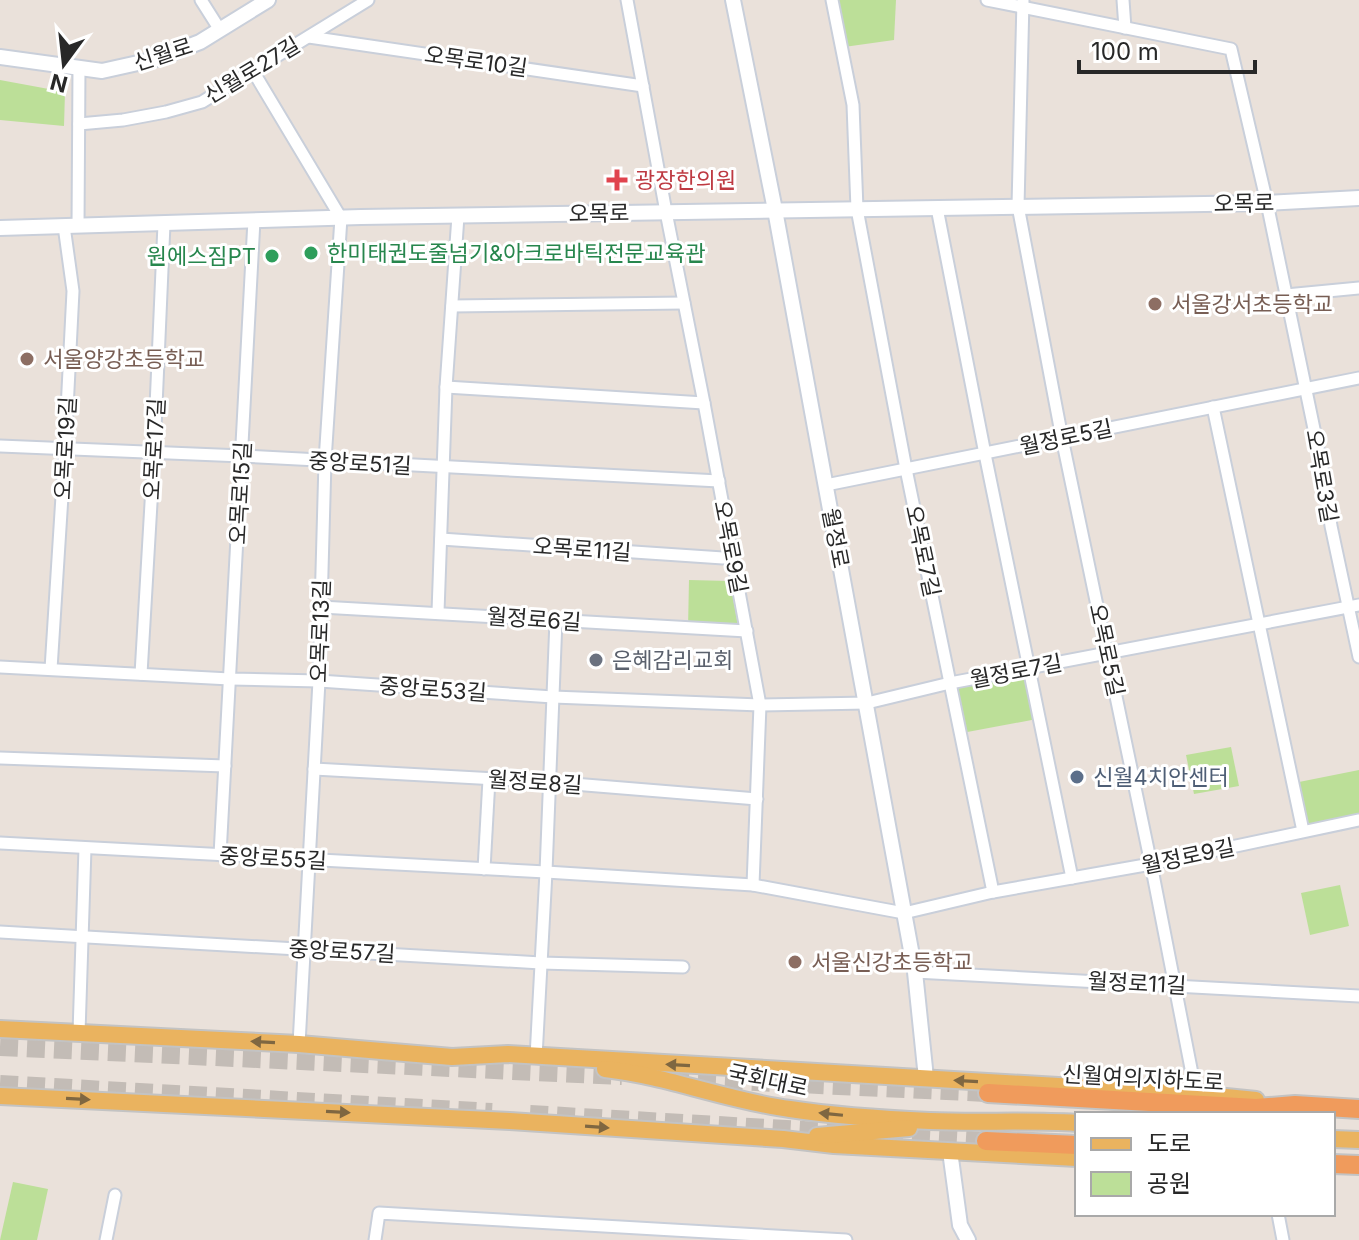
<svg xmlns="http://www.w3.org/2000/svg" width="1359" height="1240" font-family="Inter,'Noto Sans KR',sans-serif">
  <rect width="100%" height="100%" fill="#eae1da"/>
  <!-- park -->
  <g fill="#bcdf98">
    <polygon points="833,0 896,0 894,40 844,47"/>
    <polygon points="0,80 65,92 64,126 0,120"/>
    <polygon points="689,580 730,581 739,631 688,628"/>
    <polygon points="1027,670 1037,719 962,733 952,685"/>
    <polygon points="1231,747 1239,786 1194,794 1186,755"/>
    <polygon points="1359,770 1359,820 1303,831 1294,783"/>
    <polygon points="1340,885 1349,926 1310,935 1301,893"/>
    <polygon points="13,1182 48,1189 37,1240 0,1240"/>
  </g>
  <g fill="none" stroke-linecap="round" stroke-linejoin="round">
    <!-- trunk-tunnel -->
    <g stroke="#c3bcb6" stroke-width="18" stroke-dasharray="18 9" stroke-linecap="butt">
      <polyline points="0,1047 622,1076"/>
      <polyline points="671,1078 988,1093"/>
      <polyline points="0,1084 492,1112"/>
      <polyline points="530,1114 836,1132"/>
      <polyline points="885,1135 986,1141"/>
    </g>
    <!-- minor casing -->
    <g stroke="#c9cfda" stroke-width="15">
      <g id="minor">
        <polyline points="201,0 220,30"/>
        <polyline points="627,0 666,212 704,403 760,705 753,885"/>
        <polyline points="832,0 853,105 857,209 906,469 993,892"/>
        <polyline points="987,0 1231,49 1267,203 1324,477 1331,526 1359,657"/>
        <polyline points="1023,0 1018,206 1062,438 1151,864 1196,1094"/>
        <polyline points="1123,0 1125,28"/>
        <polyline points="309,37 643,86"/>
        <polyline points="253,71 341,218 325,461 319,681 299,1044"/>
        <polyline points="79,124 123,120 166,112 202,102 368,0"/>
        <polyline points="937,208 985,454 1072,878"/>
        <polyline points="78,226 79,68"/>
        <polyline points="1286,295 1359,288"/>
        <polyline points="452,306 684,303"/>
        <polyline points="446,387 704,403"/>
        <polyline points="1213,407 1303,831"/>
        <polyline points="0,446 242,456 719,481"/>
        <polyline points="826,485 1359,378"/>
        <polyline points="441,539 723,558"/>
        <polyline points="321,607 747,631"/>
        <polyline points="438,612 446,387 458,216"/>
        <polyline points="0,667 230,679 319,681 553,697 760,705 867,703 950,683 1359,605"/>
        <polyline points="51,669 65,449 73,291 64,226"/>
        <polyline points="141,674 154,452 164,224"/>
        <polyline points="0,758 225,766"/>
        <polyline points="314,769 549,782 757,799"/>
        <polyline points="0,843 546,872 753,885 904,913 993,892 1151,864 1359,820"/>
        <polyline points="220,855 254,220"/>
        <polyline points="484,869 489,779"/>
        <polyline points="0,932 541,963 683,967"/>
        <polyline points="915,972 1359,996"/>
        <polyline points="79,1033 85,848"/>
        <polyline points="536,1057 546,872 556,620"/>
        <polyline points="1278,1214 1283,1240"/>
        <polyline points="106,1240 115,1195"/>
        <polyline points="375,1240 379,1213 846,1240"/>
      </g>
    </g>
    <!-- tertiary casing -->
    <g stroke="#c9cfda" stroke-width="18">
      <g id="tertiary">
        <polyline points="733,0 775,210 915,972 926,1078"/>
        <polyline points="950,1151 960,1225 968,1240"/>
      </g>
    </g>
    <!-- secondary casing -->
    <g stroke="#c9cfda" stroke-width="18">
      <g id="secondary">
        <polyline points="0,57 102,71 156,59 200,42 268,0"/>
        <polyline points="0,228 361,217 1267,203 1359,198"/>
      </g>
    </g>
    <!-- primary casing -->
    <g stroke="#c3c3c3" stroke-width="20">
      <g id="primary">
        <polyline points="0,1029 299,1044 452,1057 508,1054 1196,1094 1256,1100"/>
        <path d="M605,1069C668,1076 728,1101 790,1109C837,1116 883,1119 930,1121C979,1123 1028,1120 1077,1123"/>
        <polyline points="0,1096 510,1121 783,1139 834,1145 1077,1158"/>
        <polyline points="817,1136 909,1128"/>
        <polyline points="1333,1139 1359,1140"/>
      </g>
    </g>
    <!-- trunk casing -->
    <g stroke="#c3c3c3" stroke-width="22">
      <g id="trunk">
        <polyline points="988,1093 1256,1108 1295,1105 1359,1109"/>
        <polyline points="986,1141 1077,1145"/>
        <polyline points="1333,1164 1359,1165"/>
      </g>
    </g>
    <!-- minor -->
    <use href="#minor" stroke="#fff" stroke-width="11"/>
    <!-- tertiary -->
    <use href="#tertiary" stroke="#fff" stroke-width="14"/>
    <!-- secondary -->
    <use href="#secondary" stroke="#fff" stroke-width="14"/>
    <!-- primary -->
    <use href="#primary" stroke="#eab35f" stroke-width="16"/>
    <!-- trunk -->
    <use href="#trunk" stroke="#f09b5c" stroke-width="18"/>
  </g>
  <!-- one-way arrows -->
  <defs><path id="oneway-solid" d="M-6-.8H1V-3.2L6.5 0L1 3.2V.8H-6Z" transform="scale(2)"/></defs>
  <g fill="#7f6741">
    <use href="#oneway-solid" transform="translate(263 1042) rotate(-177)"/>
    <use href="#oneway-solid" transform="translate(678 1065) rotate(-177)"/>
    <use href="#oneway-solid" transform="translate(966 1081) rotate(-177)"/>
    <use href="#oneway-solid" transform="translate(78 1099) rotate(3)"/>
    <use href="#oneway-solid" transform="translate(338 1112) rotate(3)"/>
    <use href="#oneway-solid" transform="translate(831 1114) rotate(-174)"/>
    <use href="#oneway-solid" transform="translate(597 1127) rotate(4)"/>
  </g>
  <!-- markers -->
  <path fill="#e0444e" stroke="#fff" stroke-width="3" d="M613 168h8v8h8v8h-8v8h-8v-8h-8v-8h8z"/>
  <g fill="#2e9e5b" stroke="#fff" stroke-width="3">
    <circle cx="311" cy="253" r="8"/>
    <circle cx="272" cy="256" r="8"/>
  </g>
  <g fill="#8d6e63" stroke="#fff" stroke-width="3">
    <circle cx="1155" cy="304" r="8"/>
    <circle cx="27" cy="359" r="8"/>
    <circle cx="795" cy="962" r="8"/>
  </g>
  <circle fill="#6b7280" stroke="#fff" stroke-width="3" cx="596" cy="660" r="8"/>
  <circle fill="#5c6f8a" stroke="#fff" stroke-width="3" cx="1077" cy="777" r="8"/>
  <g text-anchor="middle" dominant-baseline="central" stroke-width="6" stroke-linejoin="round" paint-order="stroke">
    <!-- street labels -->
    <g font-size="22" fill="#282828" stroke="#fff">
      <text transform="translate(163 54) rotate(-18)">신월로</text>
      <text transform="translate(476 61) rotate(8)">오목로10길</text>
      <text transform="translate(252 70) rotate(-31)">신월로27길</text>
      <text transform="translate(1244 203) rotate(-1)">오목로</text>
      <text transform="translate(599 213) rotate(-1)">오목로</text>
      <text transform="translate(1066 437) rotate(-12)">월정로5길</text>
      <text transform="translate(65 448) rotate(-87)">오목로19길</text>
      <text transform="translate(154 449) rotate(-87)">오목로17길</text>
      <text transform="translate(360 463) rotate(3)">중앙로51길</text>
      <text transform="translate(1322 476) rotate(80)">오목로3길</text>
      <text transform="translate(240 493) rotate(-87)">오목로15길</text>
      <text transform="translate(836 538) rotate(79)">월정로</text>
      <text transform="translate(731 547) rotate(79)">오목로9길</text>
      <text transform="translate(582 549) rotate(4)">오목로11길</text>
      <text transform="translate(923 551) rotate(78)">오목로7길</text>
      <text transform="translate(534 619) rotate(4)">월정로6길</text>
      <text transform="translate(320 631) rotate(-88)">오목로13길</text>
      <text transform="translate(1107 650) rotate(78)">오목로5길</text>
      <text transform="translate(1016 671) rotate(-11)">월정로7길</text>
      <text transform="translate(433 689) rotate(4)">중앙로53길</text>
      <text transform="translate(535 782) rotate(4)">월정로8길</text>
      <text transform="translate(1188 856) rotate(-12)">월정로9길</text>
      <text transform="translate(273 858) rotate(3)">중앙로55길</text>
      <text transform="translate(342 951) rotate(3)">중앙로57길</text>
      <text transform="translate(1137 983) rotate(3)">월정로11길</text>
      <text transform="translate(1143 1078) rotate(3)">신월여의지하도로</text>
      <text transform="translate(768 1080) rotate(12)">국회대로</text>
    </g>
    <!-- health labels -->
    <g font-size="22" fill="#be3a42" stroke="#fff" text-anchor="start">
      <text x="635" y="180">광장한의원</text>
    </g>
    <!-- leisure labels -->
    <g font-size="22" fill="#27864d" stroke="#fff" text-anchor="start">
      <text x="327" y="253">한미태권도줄넘기&amp;아크로바틱전문교육관</text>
      <text x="256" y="256" text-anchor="end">원에스짐PT</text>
    </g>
    <!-- education labels -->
    <g font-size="22" fill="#785e54" stroke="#fff" text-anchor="start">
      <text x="1171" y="304">서울강서초등학교</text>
      <text x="43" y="359">서울양강초등학교</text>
      <text x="811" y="962">서울신강초등학교</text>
    </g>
    <!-- worship labels -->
    <g font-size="22" fill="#5b616d" stroke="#fff" text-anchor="start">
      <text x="612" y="660">은혜감리교회</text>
    </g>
    <!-- service labels -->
    <g font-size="22" fill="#4e5e75" stroke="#fff" text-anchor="start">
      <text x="1093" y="777">신월4치안센터</text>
    </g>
  </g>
  <!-- legend -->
  <rect x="1075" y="1112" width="260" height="104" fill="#ffffff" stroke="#a9a9a9" stroke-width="2"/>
  <rect x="1091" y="1138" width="40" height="12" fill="#eab35f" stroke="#a9a9a9" stroke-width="2"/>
  <text x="1147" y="1152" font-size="24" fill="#282828">도로</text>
  <rect x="1091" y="1172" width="40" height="24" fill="#bcdf98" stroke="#a9a9a9" stroke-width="2"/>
  <text x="1147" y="1192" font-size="24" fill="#282828">공원</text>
  <!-- north arrow -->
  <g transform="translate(64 64) rotate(195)" stroke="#ffffff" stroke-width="6" paint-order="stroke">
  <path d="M0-6L14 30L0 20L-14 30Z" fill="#282828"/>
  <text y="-12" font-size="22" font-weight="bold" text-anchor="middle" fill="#282828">N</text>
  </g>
  <!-- scale -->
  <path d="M1079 60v12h176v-12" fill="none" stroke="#282828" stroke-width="4"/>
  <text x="1091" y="60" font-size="24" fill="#282828" stroke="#ffffff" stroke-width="6" paint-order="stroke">100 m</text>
</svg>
